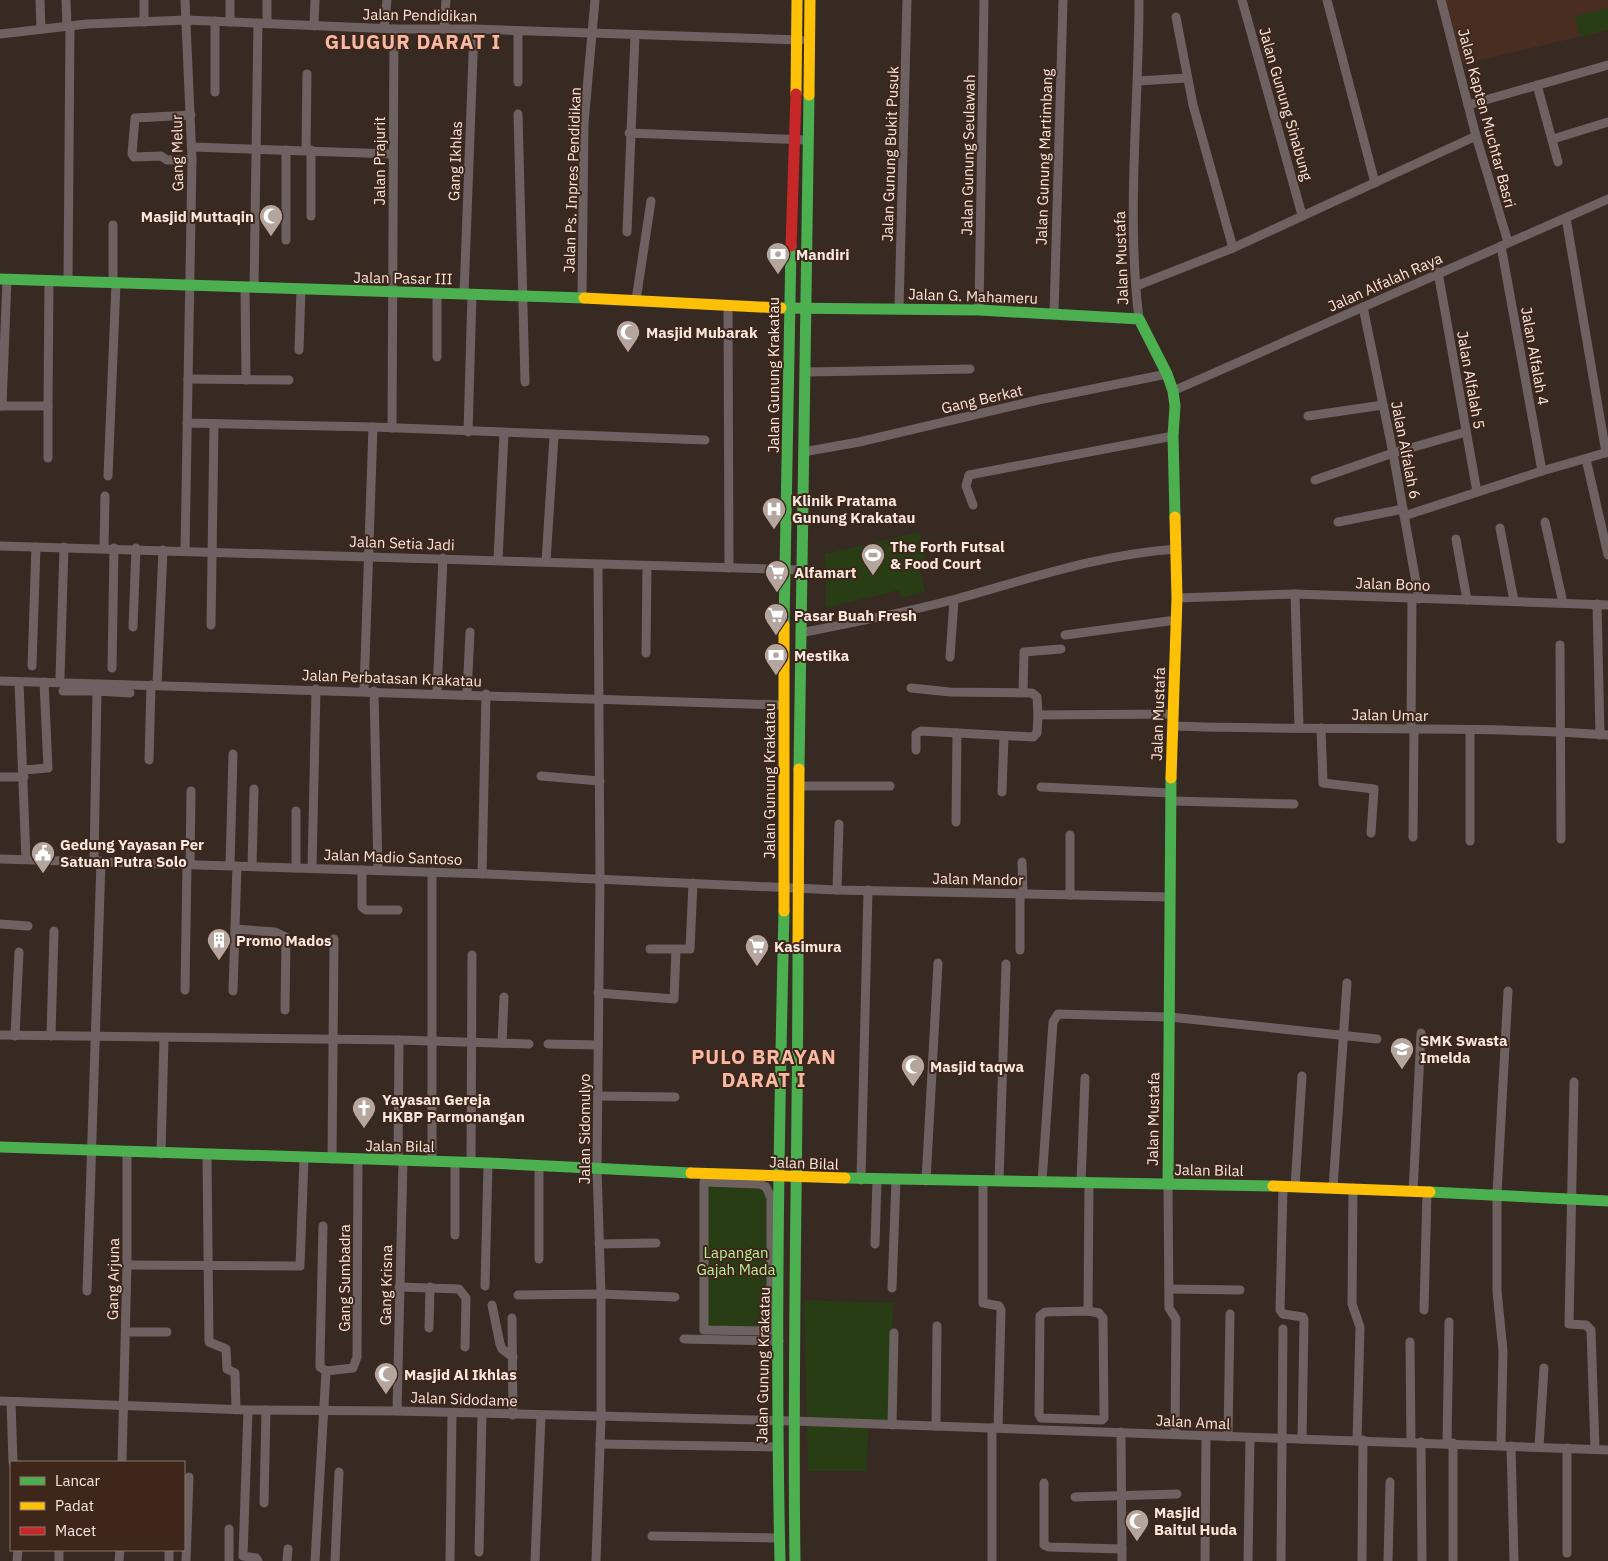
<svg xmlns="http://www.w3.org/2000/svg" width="1608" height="1561" font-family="'IBM Plex Sans',sans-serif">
  <rect width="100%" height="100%" fill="#372a23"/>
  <!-- built -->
  <polygon fill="#492d20" points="1444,0 1608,0 1608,30 1463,64"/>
  <!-- green -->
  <g fill="#283d14">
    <polygon points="1608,8 1608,30 1581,37 1575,16"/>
    <polygon points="919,532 926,561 918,563 925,592 901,598 899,590 826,608 825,554"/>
    <polygon points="699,1177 761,1180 771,1184 774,1192 774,1336 699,1334"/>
    <polygon points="804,1300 893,1303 890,1421 807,1418"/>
    <polygon points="807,1425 868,1428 867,1471 808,1471"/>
  </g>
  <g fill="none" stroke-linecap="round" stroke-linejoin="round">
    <!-- street -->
    <g stroke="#6e6161" stroke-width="9">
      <polyline points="40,0 41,29"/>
      <polyline points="66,0 67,26"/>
      <polyline points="1242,0 1302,215"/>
      <polyline points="1327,0 1375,183"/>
      <polyline points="1441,0 1476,136 1508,242"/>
      <polyline points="1176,17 1193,105 1233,248"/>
      <polyline points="215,21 215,92"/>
      <polyline points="144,22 144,0"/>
      <polyline points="230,22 230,0"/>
      <polyline points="267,23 267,0"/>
      <polyline points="314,26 315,0"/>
      <polyline points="384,29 387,0"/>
      <polyline points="444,29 446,0"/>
      <polyline points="0,34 87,24 186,20 394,29 474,29 801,40"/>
      <polyline points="1138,81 1187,78"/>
      <polyline points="518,82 518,31"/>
      <polyline points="1537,85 1558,162"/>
      <polyline points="1468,105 1608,65"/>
      <polyline points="518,114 525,382"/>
      <polyline points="191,115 135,118 132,154 134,157 161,156 167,160 192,160"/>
      <polyline points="629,133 808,140"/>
      <polyline points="1553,139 1608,122"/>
      <polyline points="192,147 393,154"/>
      <polyline points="286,150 286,240"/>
      <polyline points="306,150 307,74"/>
      <polyline points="311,150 311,216"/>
      <polyline points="1566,218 1606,453"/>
      <polyline points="113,225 113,283"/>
      <polyline points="627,232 635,35"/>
      <polyline points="1501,246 1542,471"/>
      <polyline points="1438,272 1477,492"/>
      <polyline points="68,281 70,26"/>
      <polyline points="1136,286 1233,248 1476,136"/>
      <polyline points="245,287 246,380"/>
      <polyline points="254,288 258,23"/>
      <polyline points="464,294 474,29"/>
      <polyline points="582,298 584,123 595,0"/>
      <polyline points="636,300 651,201"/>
      <polyline points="728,306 729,568"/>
      <polyline points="1363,307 1393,453 1419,599"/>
      <polyline points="899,308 907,0"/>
      <polyline points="979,310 984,0"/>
      <polyline points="1054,314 1063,0"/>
      <path d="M1139,319C1126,213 1139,106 1139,0"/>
      <polyline points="299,350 301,289"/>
      <polyline points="437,357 437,294"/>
      <polyline points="806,372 970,369"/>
      <polyline points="188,379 289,380"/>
      <polyline points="1173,391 1608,199"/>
      <polyline points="0,406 48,406 49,281"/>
      <polyline points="2,406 7,279"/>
      <polyline points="48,406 48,458"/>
      <polyline points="1308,416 1383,405"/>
      <polyline points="187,423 373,427 705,440"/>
      <polyline points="392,428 394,29"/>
      <polyline points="468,432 472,294"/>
      <polyline points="803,452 859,442 1038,400 1167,374"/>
      <polyline points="1586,459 1608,555"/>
      <polyline points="108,476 116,283"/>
      <polyline points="1315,480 1393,453 1466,432"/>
      <polyline points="973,505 966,486 969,475 1173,436"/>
      <polyline points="1404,516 1542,471 1608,452"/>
      <polyline points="1338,522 1403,509"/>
      <polyline points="1545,522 1563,603"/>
      <polyline points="1500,528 1514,601"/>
      <polyline points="1456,539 1467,600"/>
      <polyline points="0,546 803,570"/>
      <polyline points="104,548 105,496"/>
      <polyline points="185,550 192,160 185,0"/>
      <polyline points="498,560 504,433"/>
      <polyline points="546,562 554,436"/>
      <polyline points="1295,594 1299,728"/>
      <polyline points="1177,598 1295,594 1608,605"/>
      <polyline points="1597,604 1600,735"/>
      <polyline points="211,625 214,424"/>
      <polyline points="133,627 136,548"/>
      <path d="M800,633C852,623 904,613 956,599C1029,579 1100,554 1177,549"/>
      <polyline points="1065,635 1176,620"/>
      <polyline points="1560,645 1561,839"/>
      <polyline points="646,653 647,566"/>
      <polyline points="950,657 954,600"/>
      <polyline points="32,666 36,547"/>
      <polyline points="112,668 114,548"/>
      <polyline points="60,677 64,547"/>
      <polyline points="0,681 783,705"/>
      <polyline points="19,682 26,859"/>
      <polyline points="157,685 163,550"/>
      <polyline points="911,688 950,692 1032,693 1037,697 1038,715 1172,714"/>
      <polyline points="364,690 373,427"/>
      <polyline points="63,691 97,691"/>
      <polyline points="374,691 378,870"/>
      <polyline points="437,692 443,558"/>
      <polyline points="1023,692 1024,652 1061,649"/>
      <polyline points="467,694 470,632"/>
      <path d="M1172,726C1317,731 1463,725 1608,735"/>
      <polyline points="1321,728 1323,783 1374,789 1371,833"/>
      <polyline points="1411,729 1412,599"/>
      <polyline points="916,750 916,734 921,731 1033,737 1037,733 1038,715"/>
      <polyline points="149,760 151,685"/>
      <polyline points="24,770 48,768 44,682"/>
      <polyline points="541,776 600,781"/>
      <polyline points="0,777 24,777"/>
      <polyline points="799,786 890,786"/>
      <polyline points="1041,787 1171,793"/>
      <polyline points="1002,792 1004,736"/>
      <polyline points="1171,801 1294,804"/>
      <polyline points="956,822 957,733"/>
      <polyline points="1413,837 1414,729"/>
      <polyline points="1470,841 1470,731"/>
      <polyline points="0,859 488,874 837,890 1170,897"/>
      <polyline points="94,861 97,691 130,693"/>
      <polyline points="1022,862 1023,894"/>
      <polyline points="190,864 191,791"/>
      <polyline points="230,865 233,754"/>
      <polyline points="252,866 254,789"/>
      <polyline points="296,868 296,811"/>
      <polyline points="312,868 316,689"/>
      <polyline points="362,870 362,907 366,910 398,910"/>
      <polyline points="432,872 432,1161"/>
      <polyline points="482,874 486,694"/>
      <polyline points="837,890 839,824"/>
      <polyline points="1070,895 1070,835"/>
      <polyline points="0,924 28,926"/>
      <polyline points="235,929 275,932 286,937 285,1010"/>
      <polyline points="650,949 690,949 693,883"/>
      <polyline points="1020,950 1020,894"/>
      <polyline points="185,990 187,864"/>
      <polyline points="233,991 237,866"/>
      <polyline points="598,993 674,999 676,950"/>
      <polyline points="0,1035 399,1040 529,1044"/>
      <polyline points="15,1036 19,952"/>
      <polyline points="51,1036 54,931"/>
      <polyline points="502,1043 504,997"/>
      <polyline points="548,1044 598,1045"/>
      <polyline points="1574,1082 1569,1324 1586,1325 1591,1330 1595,1449"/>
      <polyline points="598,1096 675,1097"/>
      <polyline points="161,1154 164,1038"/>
      <polyline points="207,1156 209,1342 226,1349 227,1369 235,1373 236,1410"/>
      <polyline points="332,1159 334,939"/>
      <polyline points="398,1160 399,1040"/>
      <polyline points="455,1162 455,1235"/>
      <polyline points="471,1163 472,955"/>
      <polyline points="539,1166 539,1259"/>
      <polyline points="861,1180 868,890"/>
      <polyline points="983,1180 983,1303 999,1306 1001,1310 998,1428"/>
      <polyline points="926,1181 938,963"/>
      <polyline points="999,1181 1006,964"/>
      <polygon points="704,1182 760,1184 766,1187 771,1198 771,1331 704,1330"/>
      <polyline points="1042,1182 1053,1022 1058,1014 1170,1017 1377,1039"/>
      <polyline points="1081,1183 1085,1078"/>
      <polyline points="1168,1184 1169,1308 1176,1319 1175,1434"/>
      <polyline points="1283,1187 1280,1310 1283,1314 1303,1317 1304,1320 1302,1439"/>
      <polyline points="1295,1187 1302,1076"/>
      <polyline points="1333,1188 1347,983"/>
      <polyline points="1353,1188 1352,1304 1360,1327 1357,1441"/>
      <polyline points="1413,1192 1421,1033"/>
      <polyline points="323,1226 320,1359 320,1367 326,1371"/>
      <polyline points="599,1244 656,1243"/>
      <polyline points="875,1244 877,1180"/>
      <polyline points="127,1265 300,1266 304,1158"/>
      <polyline points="485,1286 488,1163"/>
      <polyline points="399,1287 459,1289 466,1298 465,1347"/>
      <polyline points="892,1288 896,1180"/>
      <polyline points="1170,1289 1240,1290"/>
      <polyline points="87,1291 101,861"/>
      <polyline points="518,1295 601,1294 675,1297"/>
      <polyline points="492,1305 500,1344 502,1349 513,1357"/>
      <polyline points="1424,1310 1427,1192"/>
      <polygon points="1088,1311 1099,1313 1103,1318 1104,1418 1102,1420 1041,1418 1039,1414 1040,1316 1045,1312"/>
      <polyline points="1088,1311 1089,1183"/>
      <polyline points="512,1318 513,1415"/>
      <polyline points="429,1328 430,1287"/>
      <polyline points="126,1332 167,1332"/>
      <polyline points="684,1339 779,1341"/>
      <polyline points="1410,1342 1411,1442"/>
      <polyline points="326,1371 353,1368 357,1357 358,1160"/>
      <polyline points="0,1401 248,1410 397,1411 793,1421 1608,1450"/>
      <polyline points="11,1402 13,1462"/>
      <polyline points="248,1410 243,1556 256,1558 258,1561"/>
      <polyline points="397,1411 403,1161"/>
      <polyline points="892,1425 894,1333"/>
      <polyline points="936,1426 937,1326"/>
      <polyline points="992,1428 992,1561"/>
      <polyline points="1121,1432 1122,1561"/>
      <polyline points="1228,1437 1230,1314"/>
      <polyline points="1421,1442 1422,1561"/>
      <polyline points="1447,1443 1449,1322"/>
      <polyline points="600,1444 777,1447"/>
      <polyline points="1501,1445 1503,1351 1497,1291 1497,1194 1508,991"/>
      <polyline points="1511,1446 1514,1561"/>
      <polyline points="1539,1447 1544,1368"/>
      <polyline points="122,1462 127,1265 127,1153"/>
      <polyline points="1044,1483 1044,1545 1049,1547 1122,1549"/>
      <polyline points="1075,1497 1177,1494"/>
      <polyline points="264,1503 266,1410"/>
      <polyline points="652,1536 779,1538"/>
      <polyline points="479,1552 482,1414"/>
      <polyline points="1567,1553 1567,1448"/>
      <polyline points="17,1561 18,1550"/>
      <polyline points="59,1561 59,1550"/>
      <polyline points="119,1561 120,1550"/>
      <polyline points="169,1561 169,1550"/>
      <polyline points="186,1561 189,1477"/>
      <polyline points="229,1561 229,1529"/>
      <polyline points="287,1561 288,1549"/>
      <polyline points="315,1561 326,1371"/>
      <polyline points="335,1561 339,1472"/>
      <polyline points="450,1561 452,1413"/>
      <polyline points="535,1561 541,1416"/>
      <polyline points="596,1561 601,1417 601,1294 597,1168 600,879 598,565"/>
      <polyline points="1205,1561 1206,1436"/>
      <polyline points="1248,1561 1250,1438"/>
      <polyline points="1281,1561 1283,1329"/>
      <polyline points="1362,1561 1363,1440"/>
      <polyline points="1388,1561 1390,1482"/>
      <polyline points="1453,1561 1453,1443"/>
    </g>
    <!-- fast -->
    <g stroke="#4caf50" stroke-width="11">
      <polyline points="0,279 584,298"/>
      <polyline points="781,308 979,310 1139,319 1167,374 1173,391 1175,406 1173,436 1175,517"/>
      <polyline points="784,625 791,246"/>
      <polyline points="799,769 809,95"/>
      <polyline points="0,1147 488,1163 691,1173"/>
      <polyline points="845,1178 1273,1186"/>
      <polyline points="1168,1184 1171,778"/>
      <polyline points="1430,1192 1608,1201"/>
      <path d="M780,1561C775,1344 779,1128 784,911"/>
      <path d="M795,1561C792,1356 798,1151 798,946"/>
    </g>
    <!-- slow -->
    <g stroke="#ffc107" stroke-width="11">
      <polyline points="796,94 797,0"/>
      <polyline points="809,95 810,0"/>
      <polyline points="584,298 781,308"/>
      <polyline points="1171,778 1177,598 1175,517"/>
      <polyline points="784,911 784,625"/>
      <polyline points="798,946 799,769"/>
      <polyline points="691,1173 845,1178"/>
      <polyline points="1273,1186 1430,1192"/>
    </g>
    <!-- jam -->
    <polyline stroke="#c62828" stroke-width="11" points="791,246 796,94"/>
  </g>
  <!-- icons -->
  <defs>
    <g id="mosque-pin" transform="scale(1.25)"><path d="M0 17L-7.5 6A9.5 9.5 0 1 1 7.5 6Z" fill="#b4a69e" stroke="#3f261b"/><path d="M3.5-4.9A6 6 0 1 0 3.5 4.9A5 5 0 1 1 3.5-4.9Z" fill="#fff"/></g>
    <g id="bank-pin" transform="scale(1.25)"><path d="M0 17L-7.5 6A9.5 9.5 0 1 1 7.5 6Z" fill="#b4a69e" stroke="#3f261b"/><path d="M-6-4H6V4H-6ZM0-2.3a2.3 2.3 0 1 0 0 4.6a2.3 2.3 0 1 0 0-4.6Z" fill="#fff"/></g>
    <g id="hospital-pin" transform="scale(1.25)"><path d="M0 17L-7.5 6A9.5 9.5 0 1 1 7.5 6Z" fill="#b4a69e" stroke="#3f261b"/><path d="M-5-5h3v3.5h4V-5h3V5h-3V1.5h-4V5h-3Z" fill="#fff"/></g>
    <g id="stadium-pin" transform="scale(1.25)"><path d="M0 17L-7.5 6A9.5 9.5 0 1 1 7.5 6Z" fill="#b4a69e" stroke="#3f261b"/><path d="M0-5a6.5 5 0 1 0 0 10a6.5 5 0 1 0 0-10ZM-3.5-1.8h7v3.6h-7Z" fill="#fff"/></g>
    <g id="supermarket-pin" transform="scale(1.25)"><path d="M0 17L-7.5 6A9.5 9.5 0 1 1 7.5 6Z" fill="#b4a69e" stroke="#3f261b"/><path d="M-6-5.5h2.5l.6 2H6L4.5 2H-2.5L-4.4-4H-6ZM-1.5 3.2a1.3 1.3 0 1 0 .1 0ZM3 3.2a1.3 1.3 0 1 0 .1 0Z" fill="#fff"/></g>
    <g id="civic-pin" transform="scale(1.25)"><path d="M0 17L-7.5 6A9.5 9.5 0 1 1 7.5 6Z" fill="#b4a69e" stroke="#3f261b"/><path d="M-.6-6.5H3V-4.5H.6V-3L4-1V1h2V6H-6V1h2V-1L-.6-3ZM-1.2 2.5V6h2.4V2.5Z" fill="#fff"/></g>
    <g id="building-pin" transform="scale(1.25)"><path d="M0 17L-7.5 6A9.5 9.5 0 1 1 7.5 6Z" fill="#b4a69e" stroke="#3f261b"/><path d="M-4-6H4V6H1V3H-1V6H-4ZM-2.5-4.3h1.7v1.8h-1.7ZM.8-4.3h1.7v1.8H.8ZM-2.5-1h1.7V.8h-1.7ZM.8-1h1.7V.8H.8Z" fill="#fff"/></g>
    <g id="school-pin" transform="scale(1.25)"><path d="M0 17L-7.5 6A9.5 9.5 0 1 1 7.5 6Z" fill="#b4a69e" stroke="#3f261b"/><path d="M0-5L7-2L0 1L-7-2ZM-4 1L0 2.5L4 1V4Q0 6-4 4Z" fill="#fff"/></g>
    <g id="church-pin" transform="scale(1.25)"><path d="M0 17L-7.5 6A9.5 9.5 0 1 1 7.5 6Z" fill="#b4a69e" stroke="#3f261b"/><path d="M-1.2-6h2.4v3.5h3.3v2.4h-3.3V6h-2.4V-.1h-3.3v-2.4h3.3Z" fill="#fff"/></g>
  </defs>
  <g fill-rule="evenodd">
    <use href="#mosque-pin" x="271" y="216"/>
    <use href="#bank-pin" x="778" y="254"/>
    <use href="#mosque-pin" x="628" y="332"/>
    <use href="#hospital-pin" x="774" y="509"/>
    <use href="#stadium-pin" x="873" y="555"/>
    <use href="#supermarket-pin" x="777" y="572"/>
    <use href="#supermarket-pin" x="776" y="615"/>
    <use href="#bank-pin" x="776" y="655"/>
    <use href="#civic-pin" x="43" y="853"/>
    <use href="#building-pin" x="219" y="940"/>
    <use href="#supermarket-pin" x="757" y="946"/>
    <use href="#school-pin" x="1402" y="1049"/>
    <use href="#mosque-pin" x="913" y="1066"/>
    <use href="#church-pin" x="364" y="1108"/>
    <use href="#mosque-pin" x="386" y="1374"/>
    <use href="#mosque-pin" x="1137" y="1521"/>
  </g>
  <g text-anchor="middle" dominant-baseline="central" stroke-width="4" stroke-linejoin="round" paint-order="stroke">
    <!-- street labels -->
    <g font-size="15" fill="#f8e8e0" stroke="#3f261b">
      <text transform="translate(420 15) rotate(1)">Jalan Pendidikan</text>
      <text transform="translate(1286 104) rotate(74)">Jalan Gunung Sinabung</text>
      <text transform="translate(1487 118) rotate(75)">Jalan Kapten Muchtar Basri</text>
      <text transform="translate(177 153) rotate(-91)">Gang Melur</text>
      <text transform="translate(890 154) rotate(-88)">Jalan Gunung Bukit Pusuk</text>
      <text transform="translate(968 155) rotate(-89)">Jalan Gunung Seulawah</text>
      <text transform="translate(1044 157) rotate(-88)">Jalan Gunung Martimbang</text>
      <text transform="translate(379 161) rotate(-90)">Jalan Prajurit</text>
      <text transform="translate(455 161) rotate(-88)">Gang Ikhlas</text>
      <text transform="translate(572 180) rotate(-88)">Jalan Ps. Inpres Pendidikan</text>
      <text transform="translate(1121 258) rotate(-92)">Jalan Mustafa</text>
      <text transform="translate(403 278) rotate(1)">Jalan Pasar III</text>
      <text transform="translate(1385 282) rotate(-24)">Jalan Alfalah Raya</text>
      <text transform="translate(973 296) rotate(2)">Jalan G. Mahameru</text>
      <text transform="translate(1535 356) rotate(80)">Jalan Alfalah 4</text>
      <text transform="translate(773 375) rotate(-90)">Jalan Gunung Krakatau</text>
      <text transform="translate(1471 380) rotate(80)">Jalan Alfalah 5</text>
      <text transform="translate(982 399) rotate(-13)">Gang Berkat</text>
      <text transform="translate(1406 450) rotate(79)">Jalan Alfalah 6</text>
      <text transform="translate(402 543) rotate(2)">Jalan Setia Jadi</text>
      <text transform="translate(1393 584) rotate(2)">Jalan Bono</text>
      <text transform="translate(392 678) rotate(2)">Jalan Perbatasan Krakatau</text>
      <text transform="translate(1158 714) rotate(-88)">Jalan Mustafa</text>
      <text transform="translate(1390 715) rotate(1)">Jalan Umar</text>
      <text transform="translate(769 781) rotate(-90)">Jalan Gunung Krakatau</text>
      <text transform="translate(393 857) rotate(2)">Jalan Madio Santoso</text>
      <text transform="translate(978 879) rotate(1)">Jalan Mandor</text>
      <text transform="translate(1153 1119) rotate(-89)">Jalan Mustafa</text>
      <text transform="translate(584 1129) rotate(-90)">Jalan Sidomulyo</text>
      <text transform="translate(400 1146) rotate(1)">Jalan Bilal</text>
      <text transform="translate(804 1163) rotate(2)">Jalan Bilal</text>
      <text transform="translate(1209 1170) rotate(1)">Jalan Bilal</text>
      <text transform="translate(344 1278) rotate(-90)">Gang Sumbadra</text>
      <text transform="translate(113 1279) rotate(-89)">Gang Arjuna</text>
      <text transform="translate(386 1285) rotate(-89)">Gang Krisna</text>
      <text transform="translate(763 1365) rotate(-89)">Jalan Gunung Krakatau</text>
      <text transform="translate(464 1399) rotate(2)">Jalan Sidodame</text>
      <text transform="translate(1193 1422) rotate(3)">Jalan Amal</text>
    </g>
    <!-- poi labels -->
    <g font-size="15" font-weight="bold" fill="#f8e8e0" stroke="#3f261b" text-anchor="start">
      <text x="254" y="216" text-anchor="end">Masjid Muttaqin</text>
      <text x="796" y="254">Mandiri</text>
      <text x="646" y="332">Masjid Mubarak</text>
      <text x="792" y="500">Klinik Pratama<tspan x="792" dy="17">Gunung Krakatau</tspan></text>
      <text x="890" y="546">The Forth Futsal<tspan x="890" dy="17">&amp; Food Court</tspan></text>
      <text x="794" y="572">Alfamart</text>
      <text x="794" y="615">Pasar Buah Fresh</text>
      <text x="794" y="655">Mestika</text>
      <text x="60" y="844">Gedung Yayasan Per<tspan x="60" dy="17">Satuan Putra Solo</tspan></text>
      <text x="236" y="940">Promo Mados</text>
      <text x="774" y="946">Kasimura</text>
      <text x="1420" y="1040">SMK Swasta<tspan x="1420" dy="17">Imelda</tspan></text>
      <text x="930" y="1066">Masjid taqwa</text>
      <text x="382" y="1099">Yayasan Gereja<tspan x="382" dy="17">HKBP Parmonangan</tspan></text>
      <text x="404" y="1374">Masjid Al Ikhlas</text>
      <text x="1154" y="1512">Masjid<tspan x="1154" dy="17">Baitul Huda</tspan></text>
    </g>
    <!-- park labels -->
    <g font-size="15" fill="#b9ef96" stroke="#3f261b">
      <text x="736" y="1252">Lapangan<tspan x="736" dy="17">Gajah Mada</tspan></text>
    </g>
    <!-- district labels -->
    <g font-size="20" font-weight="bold" letter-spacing="1" fill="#f8b9a2" stroke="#3f261b">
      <text x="413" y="41">GLUGUR DARAT I</text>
      <text x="764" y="1056">PULO BRAYAN<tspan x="764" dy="23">DARAT I</tspan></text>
    </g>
  </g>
  <!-- legend -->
  <rect x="10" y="1461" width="175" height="90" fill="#3f261b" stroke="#89746a"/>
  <rect x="20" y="1477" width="25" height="8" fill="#4caf50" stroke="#89746a"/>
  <text x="55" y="1486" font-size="15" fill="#f8e8e0">Lancar</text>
  <rect x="20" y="1502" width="25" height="8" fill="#ffc107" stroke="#89746a"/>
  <text x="55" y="1511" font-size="15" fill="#f8e8e0">Padat</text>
  <rect x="20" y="1527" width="25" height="8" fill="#c62828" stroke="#89746a"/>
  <text x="55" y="1536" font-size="15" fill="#f8e8e0">Macet</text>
</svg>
